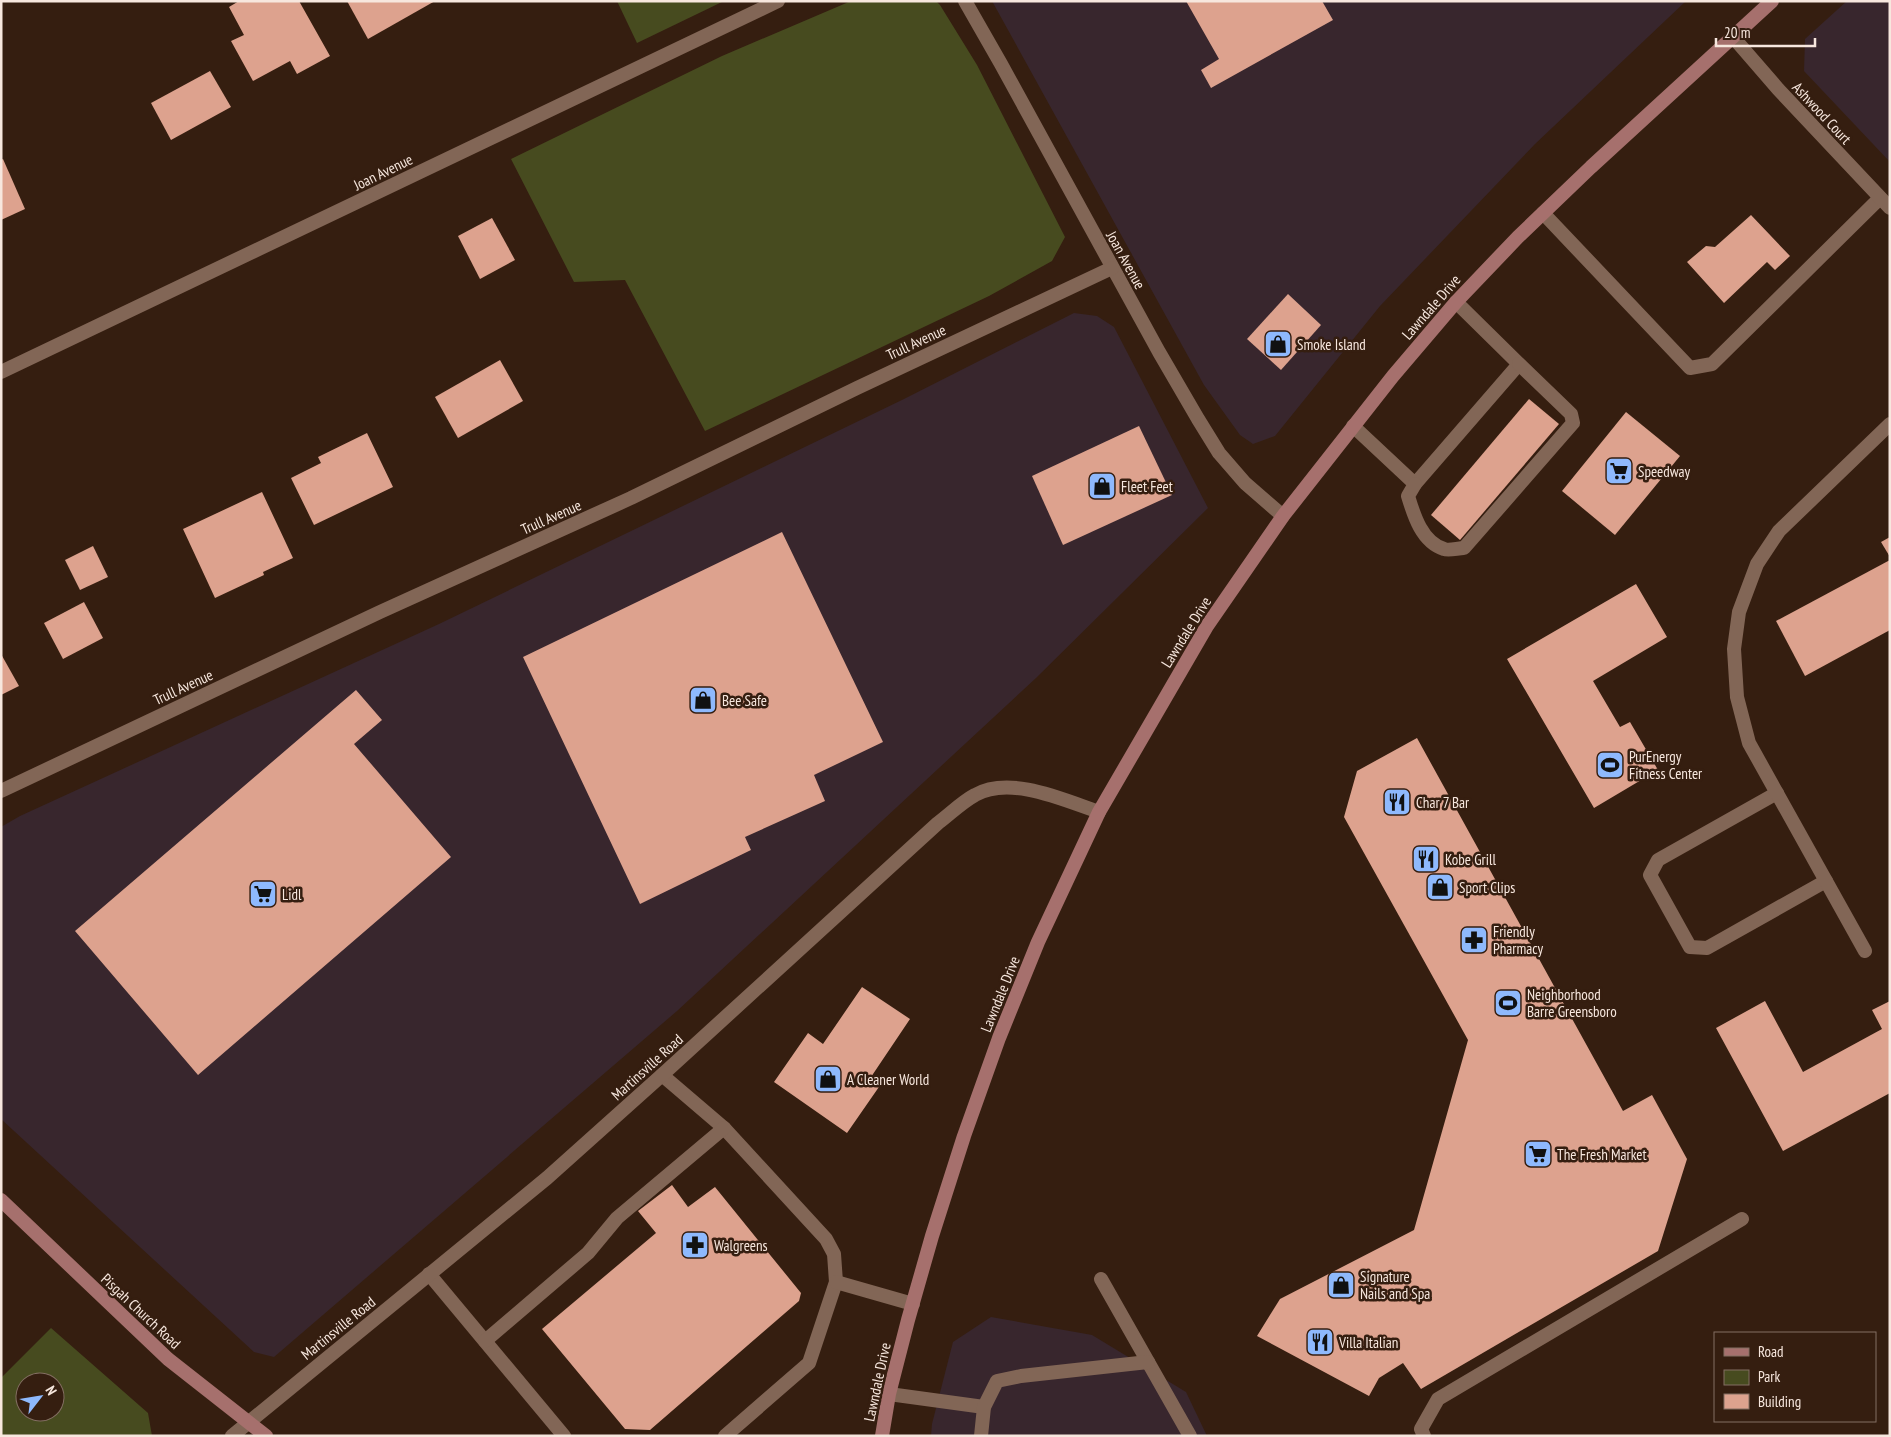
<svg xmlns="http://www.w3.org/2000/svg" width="1891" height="1437" font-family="'PT Sans Narrow',sans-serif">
  <rect width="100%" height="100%" fill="#351e10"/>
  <!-- commercial -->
  <g fill="#38262d">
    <polygon points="992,1 1686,1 1535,144 1380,306 1275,436 1253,444 1240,435 1204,385"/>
    <polygon points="1847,1 1890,1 1890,162 1804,71 1805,39"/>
    <polygon points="1074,313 1097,316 1114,327 1208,508 1036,678 677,1011 274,1357 254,1352 1,1119 1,827 20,816 439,624 904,399"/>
    <polygon points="991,1317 1092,1335 1186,1392 1207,1436 931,1436 932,1424 953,1342"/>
  </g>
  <!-- green -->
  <g fill="#474b1f" fill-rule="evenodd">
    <polygon points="617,1 724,1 637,43"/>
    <polygon points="851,1 936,1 940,5 977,65 1065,237 1052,261 989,296 705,431 625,280 574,282 511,159 722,56"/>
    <path d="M51,1328L148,1413L152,1436H1V1378ZM25,1382H55V1412H25Z"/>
  </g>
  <!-- building -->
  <g fill="#dda28e">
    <polygon points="239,1 299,1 330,56 297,74 290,61 253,81 231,41 244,35 229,7"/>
    <polygon points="347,1 435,1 368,39"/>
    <polygon points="1186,1 1322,1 1333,20 1211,88 1201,70 1219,59"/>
    <polygon points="210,71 231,107 171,140 151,103"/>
    <polygon points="3,159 25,209 1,220 1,160"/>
    <polygon points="1751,215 1790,256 1775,270 1767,262 1724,303 1687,262 1706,246 1715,247"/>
    <polygon points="492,218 515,260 480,279 458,236"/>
    <polygon points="1288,294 1321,325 1281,370 1247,339"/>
    <polygon points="500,360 523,401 458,438 435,397"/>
    <polygon points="1529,399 1559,424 1460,540 1431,515"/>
    <polygon points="1626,412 1680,456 1615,535 1562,491"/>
    <polygon points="1139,426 1172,495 1063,545 1032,476"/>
    <polygon points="367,433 393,487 314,525 291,478 321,463 318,457"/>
    <polygon points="262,492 293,558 263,572 264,575 215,598 183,529"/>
    <polygon points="782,532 883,742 814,775 825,801 745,837 751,850 640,904 523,657"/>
    <polygon points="1890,537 1890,557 1881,542"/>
    <polygon points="93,546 108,577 80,590 65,560"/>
    <polygon points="1890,560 1890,630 1805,676 1776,621"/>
    <polygon points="1636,584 1667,637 1593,681 1620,727 1630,722 1658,770 1594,808 1507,659"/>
    <polygon points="84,602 103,638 63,659 44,623"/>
    <polygon points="1,654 19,686 1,695"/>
    <polygon points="356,690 382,720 354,744 451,857 198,1075 75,931"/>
    <polygon points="1417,738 1623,1111 1652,1095 1687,1159 1658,1251 1421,1389 1403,1363 1379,1378 1369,1396 1257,1336 1280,1299 1414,1230 1468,1040 1344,817 1357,771"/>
    <polygon points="862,987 910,1019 871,1077 881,1084 847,1133 774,1082 808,1033 823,1044"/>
    <polygon points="1765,1001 1803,1072 1882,1029 1872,1010 1890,1001 1890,1093 1783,1151 1716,1028"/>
    <polygon points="672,1185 688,1207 715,1187 801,1293 799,1301 650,1430 625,1429 542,1329 656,1233 638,1211"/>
  </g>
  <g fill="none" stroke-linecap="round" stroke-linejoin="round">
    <!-- service -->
    <g stroke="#826656" stroke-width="14">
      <polyline points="1543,213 1690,368 1712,364 1880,198"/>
      <polyline points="1353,426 1415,484 1519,364 1456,302"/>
      <path d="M1415,484L1408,496C1414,516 1422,542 1444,549C1449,551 1458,548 1464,548L1573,423L1571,414L1519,364"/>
      <polyline points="1777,793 1658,860 1650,875 1690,947 1707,948 1826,881"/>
      <polyline points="1865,951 1749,743 1737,697 1734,649 1739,612 1757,564 1779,531 1890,424"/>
      <polyline points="662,1075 724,1128 826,1239 834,1254 836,1282 809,1363 725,1436"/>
      <polyline points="429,1274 564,1436"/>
      <polyline points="1101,1279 1190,1436"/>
      <polyline points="836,1282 913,1304"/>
      <polyline points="485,1341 588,1253 617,1218 724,1128"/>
      <polyline points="889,1394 984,1407"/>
      <polyline points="981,1436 984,1407 997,1381 1021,1376 1148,1362"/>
      <polyline points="1424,1436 1421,1429 1438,1399 1742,1219"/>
    </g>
    <!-- minor -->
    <g stroke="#826656" stroke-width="14">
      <polyline points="965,1 1001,64 1159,352 1198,419 1219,453 1245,483 1283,516"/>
      <polyline points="1733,37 1778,89 1890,208"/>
      <polyline points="1,372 778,1"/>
      <polyline points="1,791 380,612 631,498 857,388 1112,268"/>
      <path d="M232,1436L547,1178L662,1075L938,823C950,814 962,802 975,795C1010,775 1064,800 1099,812"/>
    </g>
    <!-- secondary -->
    <g stroke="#a6706d" stroke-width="14">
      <polyline points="1,1200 168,1359 266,1436"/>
      <polyline points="882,1436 889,1394 908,1320 932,1236 964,1136 999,1038 1038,942 1099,812 1207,626 1283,516 1393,376 1456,302 1518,237 1591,167 1772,1"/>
    </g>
  </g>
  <!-- icons -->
  <defs>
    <g id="shop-square" transform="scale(1.4375)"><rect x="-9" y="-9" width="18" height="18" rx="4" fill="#8eb9fd" stroke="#351e10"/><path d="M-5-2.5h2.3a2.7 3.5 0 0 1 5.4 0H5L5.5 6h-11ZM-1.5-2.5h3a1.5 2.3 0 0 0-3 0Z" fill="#111"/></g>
    <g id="supermarket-square" transform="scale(1.4375)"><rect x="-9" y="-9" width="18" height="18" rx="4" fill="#8eb9fd" stroke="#351e10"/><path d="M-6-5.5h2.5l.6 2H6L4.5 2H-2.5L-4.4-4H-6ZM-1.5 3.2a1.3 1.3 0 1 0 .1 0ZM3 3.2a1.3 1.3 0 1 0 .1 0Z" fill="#111"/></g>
    <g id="stadium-square" transform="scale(1.4375)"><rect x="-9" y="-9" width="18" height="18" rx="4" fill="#8eb9fd" stroke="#351e10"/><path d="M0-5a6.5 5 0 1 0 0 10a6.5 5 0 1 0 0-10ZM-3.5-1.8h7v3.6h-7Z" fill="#111"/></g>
    <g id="restaurant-square" transform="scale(1.4375)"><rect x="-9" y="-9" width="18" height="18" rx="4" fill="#8eb9fd" stroke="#351e10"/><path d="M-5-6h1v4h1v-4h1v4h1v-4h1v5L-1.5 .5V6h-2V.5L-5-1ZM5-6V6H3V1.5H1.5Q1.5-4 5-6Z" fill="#111"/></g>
    <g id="pharmacy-square" transform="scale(1.4375)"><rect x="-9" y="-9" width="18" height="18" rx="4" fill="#8eb9fd" stroke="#351e10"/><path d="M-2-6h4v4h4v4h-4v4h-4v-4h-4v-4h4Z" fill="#111"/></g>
  </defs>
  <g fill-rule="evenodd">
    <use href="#shop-square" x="1278" y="344"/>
    <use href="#supermarket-square" x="1619" y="471"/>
    <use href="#shop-square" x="1102" y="486"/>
    <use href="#shop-square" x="703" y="700"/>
    <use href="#stadium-square" x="1610" y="765"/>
    <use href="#restaurant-square" x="1397" y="802"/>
    <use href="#restaurant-square" x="1426" y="859"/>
    <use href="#shop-square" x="1440" y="887"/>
    <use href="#supermarket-square" x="263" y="894"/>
    <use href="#pharmacy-square" x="1474" y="940"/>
    <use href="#stadium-square" x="1508" y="1003"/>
    <use href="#shop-square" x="828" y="1079"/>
    <use href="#supermarket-square" x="1538" y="1154"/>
    <use href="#pharmacy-square" x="695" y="1245"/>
    <use href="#shop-square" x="1341" y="1285"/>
    <use href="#restaurant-square" x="1320" y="1342"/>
  </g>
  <g text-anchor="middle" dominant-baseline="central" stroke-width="5" stroke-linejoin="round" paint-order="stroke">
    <!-- street labels -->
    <g font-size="15" fill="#f7e7de" stroke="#351e10">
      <text transform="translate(1822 113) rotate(47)">Ashwood Court</text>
      <text transform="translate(383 172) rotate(-26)">Joan Avenue</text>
      <text transform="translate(1126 260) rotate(61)">Joan Avenue</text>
      <text transform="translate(1431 307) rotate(-49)">Lawndale Drive</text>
      <text transform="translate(916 342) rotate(-25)">Trull Avenue</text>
      <text transform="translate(551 517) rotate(-24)">Trull Avenue</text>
      <text transform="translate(1186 632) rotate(-58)">Lawndale Drive</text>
      <text transform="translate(183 687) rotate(-25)">Trull Avenue</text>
      <text transform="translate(1000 994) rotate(-68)">Lawndale Drive</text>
      <text transform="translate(647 1067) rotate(-42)">Martinsville Road</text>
      <text transform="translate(141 1311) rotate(43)">Pisgah Church Road</text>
      <text transform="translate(338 1328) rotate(-39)">Martinsville Road</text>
      <text transform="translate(877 1382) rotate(-78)">Lawndale Drive</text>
    </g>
    <!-- poi labels -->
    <g font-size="15" fill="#f7e7de" stroke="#351e10" text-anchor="start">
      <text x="1297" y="344">Smoke Island</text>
      <text x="1638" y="471">Speedway</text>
      <text x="1121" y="486">Fleet Feet</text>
      <text x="722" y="700">Bee Safe</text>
      <text x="1629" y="756">PurEnergy<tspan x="1629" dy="17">Fitness Center</tspan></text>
      <text x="1416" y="802">Char 7 Bar</text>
      <text x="1445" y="859">Kobe Grill</text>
      <text x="1459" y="887">Sport Clips</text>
      <text x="282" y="894">Lidl</text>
      <text x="1493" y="931">Friendly<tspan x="1493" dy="17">Pharmacy</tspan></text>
      <text x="1527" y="994">Neighborhood<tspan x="1527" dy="17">Barre Greensboro</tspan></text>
      <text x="847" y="1079">A Cleaner World</text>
      <text x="1557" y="1154">The Fresh Market</text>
      <text x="714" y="1245">Walgreens</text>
      <text x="1360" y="1276">Signature<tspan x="1360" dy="17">Nails and Spa</tspan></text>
      <text x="1339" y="1342">Villa Italian</text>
    </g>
  </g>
  <!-- border -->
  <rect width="1891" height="1437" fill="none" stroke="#f7e7de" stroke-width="5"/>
  <!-- legend -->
  <rect x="1714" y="1332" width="162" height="90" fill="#351e10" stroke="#836e62"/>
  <rect x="1724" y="1348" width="25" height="8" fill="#a6706d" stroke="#836e62"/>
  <text x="1758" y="1357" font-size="15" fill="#f7e7de">Road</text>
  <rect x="1724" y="1370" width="25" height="15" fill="#474b1f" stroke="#836e62"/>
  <text x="1758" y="1382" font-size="15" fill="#f7e7de">Park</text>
  <rect x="1724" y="1394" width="25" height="15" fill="#dda28e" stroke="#836e62"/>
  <text x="1758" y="1407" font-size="15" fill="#f7e7de">Building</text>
  <!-- north arrow -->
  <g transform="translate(40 1397) rotate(59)"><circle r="24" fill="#351e10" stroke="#836e62"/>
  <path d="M0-4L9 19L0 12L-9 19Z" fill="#8eb9fd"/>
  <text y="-8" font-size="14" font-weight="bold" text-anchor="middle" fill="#f7e7de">N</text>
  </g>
  <!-- scale -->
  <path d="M1716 38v8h99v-8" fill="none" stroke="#f7e7de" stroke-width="2.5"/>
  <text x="1724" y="38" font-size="15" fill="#f7e7de" stroke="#351e10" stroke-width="4" paint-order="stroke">20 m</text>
</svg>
